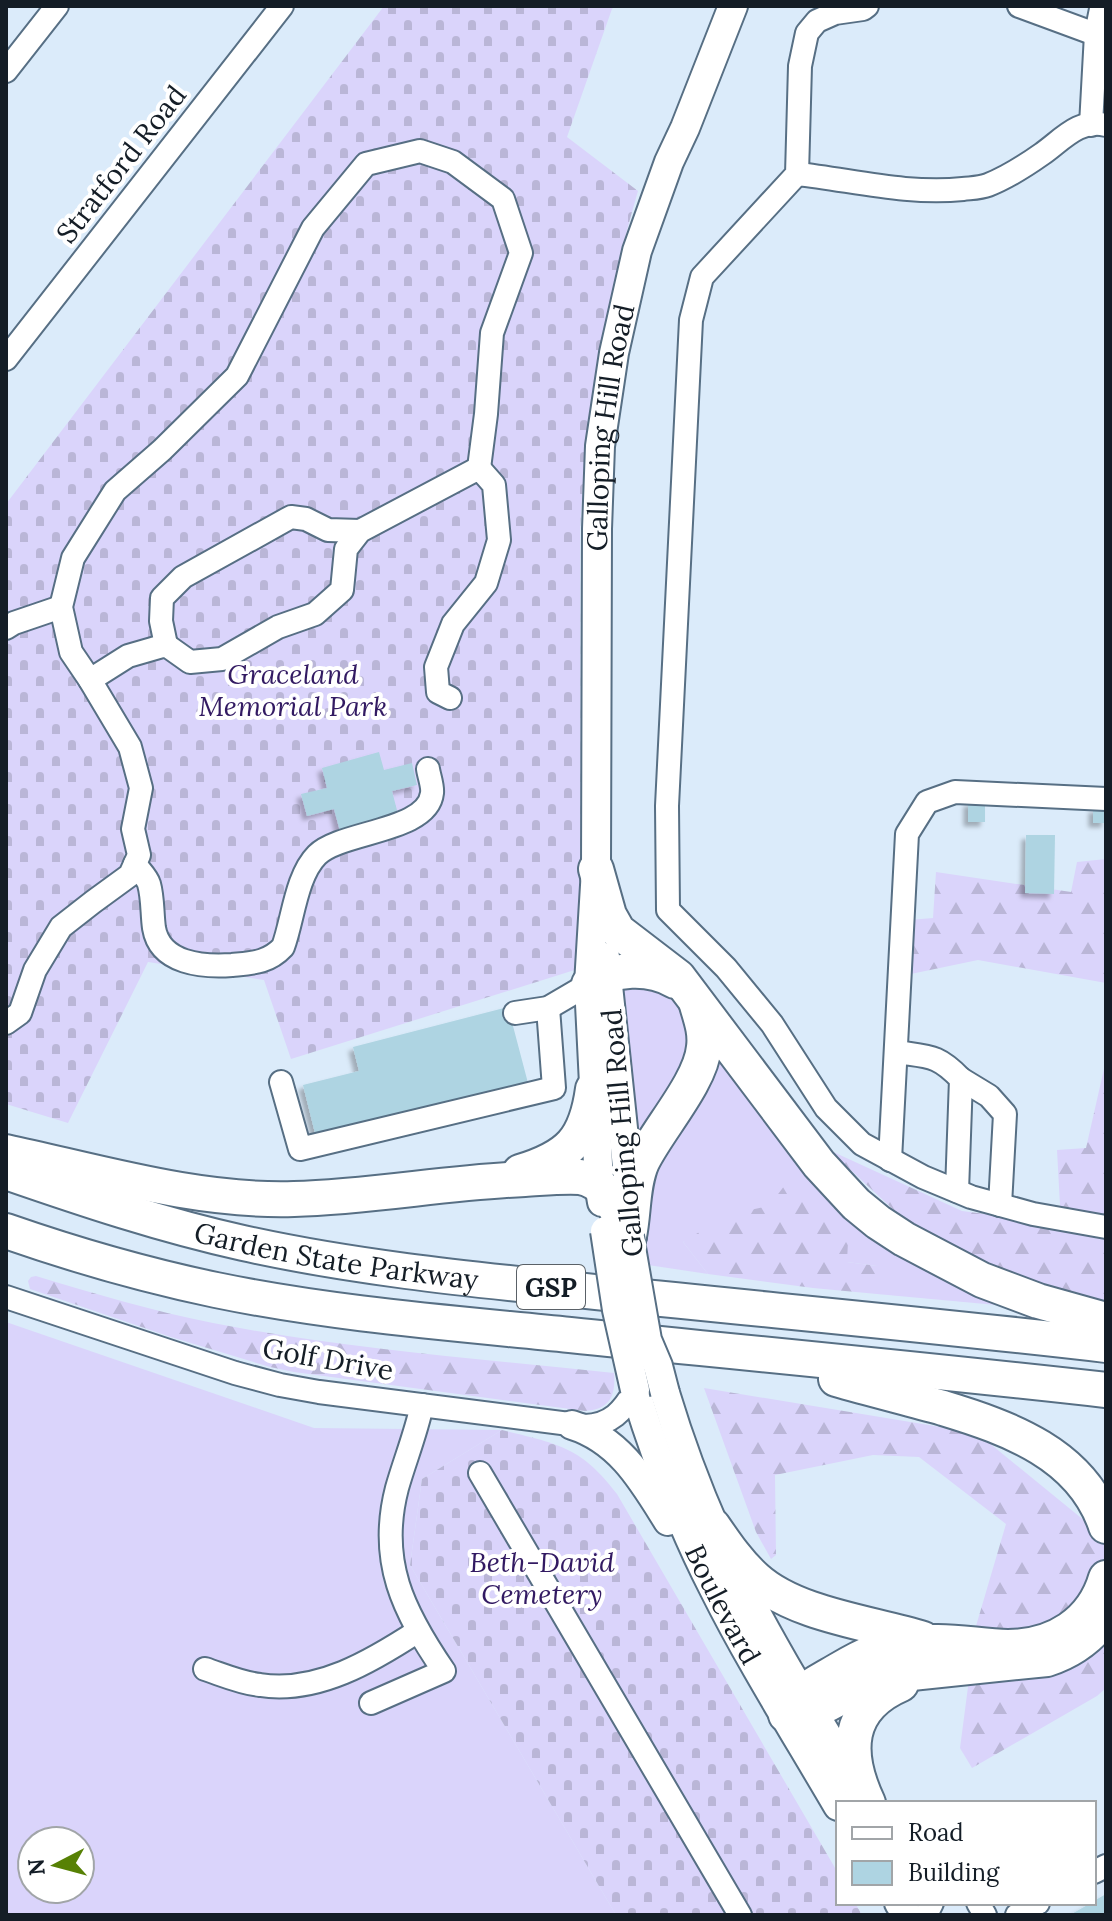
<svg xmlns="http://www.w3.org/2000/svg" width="1112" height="1921" font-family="Lora,serif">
  <defs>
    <pattern id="forest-firs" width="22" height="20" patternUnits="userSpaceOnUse" patternTransform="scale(2)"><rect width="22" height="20" fill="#dad4fb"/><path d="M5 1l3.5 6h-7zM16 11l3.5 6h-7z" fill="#bab6d7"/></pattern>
    <pattern id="cemetery-stones" width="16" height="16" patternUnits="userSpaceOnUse" patternTransform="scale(2)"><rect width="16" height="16" fill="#dad4fb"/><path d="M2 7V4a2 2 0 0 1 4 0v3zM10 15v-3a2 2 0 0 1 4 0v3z" fill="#bab6d7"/></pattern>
    <filter id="shadow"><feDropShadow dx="-4.5" dy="4.5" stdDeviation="2" flood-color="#0004"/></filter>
  </defs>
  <rect width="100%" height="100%" fill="#dbebfa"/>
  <!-- grass -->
  <g fill="#dad4fb" fill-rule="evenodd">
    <polygon points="630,984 670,993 687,1006 698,1054 635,1140 619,986"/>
    <polygon points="712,1050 828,1194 1007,1306 877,1294 877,1266 847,1262 773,1205 683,1242 708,1274 648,1265 640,1207"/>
    <path d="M6,1322L314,1428L502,1430L422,1479L410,1565L616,1915H6ZM32,1841H80V1889H32Z"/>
  </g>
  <!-- forest -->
  <g fill="url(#forest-firs)">
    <polygon points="1106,859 1106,983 978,960 906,975 909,920 933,918 936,872 1071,892 1077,862"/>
    <polygon points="1106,1060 1106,1309 1098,1308 923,1237 829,1150 962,1211 1061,1224 1057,1150 1086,1148"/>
    <polygon points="788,1181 849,1220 847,1262 877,1266 877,1294 813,1288 708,1274 683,1242 727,1215 769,1206"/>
    <path d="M36,1276C95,1294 153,1311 213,1323C345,1349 481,1359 614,1373C616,1395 610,1410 585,1411L294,1372L270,1367L171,1337L30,1289L28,1281L31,1277Z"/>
    <polygon points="704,1388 977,1433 1091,1526 1106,1523 1106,1688 1097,1696 972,1768 960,1748 976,1626 1006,1524 919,1457 873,1455 775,1475 776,1555 771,1559 756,1532"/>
  </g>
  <!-- cemetery -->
  <g fill="url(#cemetery-stones)">
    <path d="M384,6H613L567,137L638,191C605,304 586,412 580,530L581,968L291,1059L264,980L148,962L68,1123L6,1104V504Z"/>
    <path d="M502,1430C557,1444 581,1446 617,1494L838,1873V1903H855L862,1915H616L410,1565L422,1479Z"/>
  </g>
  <!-- building -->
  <g fill="#aed4e2" filter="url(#shadow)">
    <polygon points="379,752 384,770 412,763 417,785 392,791 399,818 341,835 334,809 307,816 301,794 327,788 322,768"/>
    <polygon points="985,801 985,822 968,822 968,802"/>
    <rect x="1093" y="808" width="13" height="15"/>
    <polygon points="1026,835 1055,835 1054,894 1025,893"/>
    <polygon points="508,1007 528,1083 316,1137 303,1085 359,1071 353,1047"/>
    <polygon points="1106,1894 1106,1915 1070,1915 1091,1903 1094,1903 1094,1901"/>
  </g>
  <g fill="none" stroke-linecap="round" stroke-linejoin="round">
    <!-- minor casing -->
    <g stroke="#576f84" stroke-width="26">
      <g id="minor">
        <polyline points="867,6 863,9 835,13 817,21 807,33 800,66 797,174 702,277 691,320 667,806 668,910 726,968 772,1024 826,1108 862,1144 923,1177 971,1197 1033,1214 1106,1227"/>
        <polyline points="1019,6 1106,38"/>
        <polyline points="6,71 57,6"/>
        <polyline points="1091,125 1096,34 1101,9"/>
        <path d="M797,174C852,180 908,195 963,189C971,188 980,188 988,185C1006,178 1025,166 1042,154C1061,141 1079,118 1106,125"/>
        <polyline points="6,359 282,6"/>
        <polyline points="6,628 14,623 61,607"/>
        <polyline points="166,645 161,621 162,598 183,577 291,517 306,519 328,530 360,531"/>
        <polyline points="90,680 128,656 166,645 190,662 222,659 278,627 315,614 342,590 346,549 360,531 479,468 494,485 499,540 486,583 453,624 436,667 438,692 450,698"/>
        <path d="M135,864C139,870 147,877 149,884C153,898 152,914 154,928C160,964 203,967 232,965C252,963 268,963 283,947C293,920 296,876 317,855C341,831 428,832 432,793C433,786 429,776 428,769"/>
        <polyline points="515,1013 548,1008 589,984"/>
        <polyline points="6,1023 20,1013 35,970 61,927 93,902 130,875 139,855 133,829 141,788 130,747 90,680 71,652 61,607 73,558 115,491 162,450 237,376 313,228 366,164 420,151 453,162 503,199 521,253 492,333 486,414 479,468"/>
        <path d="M896,1052C929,1057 937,1054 961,1079L957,1191"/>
        <polyline points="961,1079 989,1096 1005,1114 1000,1205"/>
        <polyline points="281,1082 300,1149 554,1088 548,1008"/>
        <polyline points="890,1160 907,834 927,802 955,792 1106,799"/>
        <path d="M6,1297L235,1373L280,1385L319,1392L585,1426C611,1425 623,1411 635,1390"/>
        <polyline points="480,1473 740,1915"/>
        <path d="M205,1669C223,1675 241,1683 260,1685C317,1694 372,1661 418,1631"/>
        <path d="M371,1703L444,1671C403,1611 378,1561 397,1488C405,1460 416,1433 422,1405"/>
        <polyline points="1094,1872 1106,1866"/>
        <polyline points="978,1903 985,1915"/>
        <polyline points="926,1915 932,1903"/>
        <polyline points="1017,1915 1038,1903"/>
      </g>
    </g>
    <!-- major casing -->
    <g stroke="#576f84" stroke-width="32">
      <g id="major">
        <polyline points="605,957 630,1195"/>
        <path id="s1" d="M602,1202L599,1184L589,984L596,869L597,529L600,446L614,353L637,251L669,162L685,128L733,6"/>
        <path id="s2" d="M635,1390C656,1458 681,1525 714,1589C751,1663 796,1734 838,1806"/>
        <path d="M665,1393C684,1456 708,1517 737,1576C772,1647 815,1715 856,1783"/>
        <path d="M572,1425C620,1440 643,1481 668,1521"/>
        <polyline points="899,1903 907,1915"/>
      </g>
    </g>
    <!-- highway casing -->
    <g stroke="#576f84" stroke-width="38">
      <g id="highway">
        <polyline points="596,869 609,915 618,931 678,977 819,1164 856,1204 878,1222 904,1239 982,1280 1038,1301 1106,1320"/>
        <path d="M589,984C614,968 649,966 675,981"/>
        <path d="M6,1152C99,1172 198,1202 294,1199C371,1197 448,1182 525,1179C543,1178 561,1176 580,1177C610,1182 616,1212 629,1236"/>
        <path id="s3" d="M6,1172C84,1199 162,1225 243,1243C365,1270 490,1281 614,1294C778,1311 942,1326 1106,1345"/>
        <path d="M520,1172C569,1157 586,1140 593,1089"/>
        <path d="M6,1231C75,1255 144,1275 216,1290C332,1314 452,1323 570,1335C749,1353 928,1370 1106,1390"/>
        <path d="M629,1236C634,1212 632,1185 642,1162C658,1129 701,1082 704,1047C706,1032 701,1019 697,1005"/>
        <path d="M836,1379C871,1389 907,1398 943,1408C1009,1428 1082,1454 1106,1526"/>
        <path d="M713,1526C726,1545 739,1564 756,1579C796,1615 872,1623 923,1639"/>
        <path d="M1106,1578C1093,1623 1054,1647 1008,1647C984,1647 959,1641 934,1642C915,1643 892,1646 874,1652C858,1658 844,1667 830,1675C811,1686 794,1694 786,1715C819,1718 851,1686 883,1676L1047,1659C1072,1651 1090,1638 1106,1616"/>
        <path d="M868,1803C845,1754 845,1708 901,1684"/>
      </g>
    </g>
    <!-- minor -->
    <use href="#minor" stroke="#fff" stroke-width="22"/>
    <!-- major -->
    <use href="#major" stroke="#fff" stroke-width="28"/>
    <!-- highway -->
    <use href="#highway" stroke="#fff" stroke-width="34"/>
    <!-- major-bridge casing -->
    <g stroke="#576f84" stroke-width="32" stroke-linecap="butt">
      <g id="major-bridge">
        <polyline points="605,1231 617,1310 635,1390"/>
        <polyline points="629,1236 647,1340 658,1366 665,1393"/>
      </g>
    </g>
    <!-- major-bridge -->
    <use href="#major-bridge" stroke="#fff" stroke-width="28"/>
  </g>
  <g text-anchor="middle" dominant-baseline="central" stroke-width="8" stroke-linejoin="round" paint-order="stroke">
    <!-- shield labels -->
    <rect fill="#fff" stroke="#5a6167" stroke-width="2" x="517" y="1265" width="68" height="44" rx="6"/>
    <g font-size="26" font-weight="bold" fill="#141d26">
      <text x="551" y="1287">GSP</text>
    </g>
    <!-- street labels -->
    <g font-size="28" fill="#141d26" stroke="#fff">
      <text transform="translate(121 164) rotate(-52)">Stratford Road</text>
      <text stroke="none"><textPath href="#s1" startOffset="776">Galloping Hill Road</textPath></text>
      <text transform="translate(622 1133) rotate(-95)">Galloping Hill Road</text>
      <text stroke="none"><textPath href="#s3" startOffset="342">Garden State Parkway</textPath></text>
      <text transform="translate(328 1359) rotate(10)">Golf Drive</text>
      <text stroke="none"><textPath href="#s2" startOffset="232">Boulevard</textPath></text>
    </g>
    <!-- park labels -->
    <g font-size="28" font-style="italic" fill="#321a62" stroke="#fff">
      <text x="293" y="674">Graceland<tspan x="293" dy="32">Memorial Park</tspan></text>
      <text x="542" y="1562">Beth-David<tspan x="542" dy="32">Cemetery</tspan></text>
    </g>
  </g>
  <!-- border -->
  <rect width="1112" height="1921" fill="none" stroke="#141d26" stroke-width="16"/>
  <!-- legend -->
  <rect x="836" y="1801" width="260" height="104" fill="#ffffff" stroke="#a1a5a8" stroke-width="2"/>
  <rect x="852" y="1827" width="40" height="12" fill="#ffffff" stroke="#a1a5a8" stroke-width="2"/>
  <text x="908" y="1841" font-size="24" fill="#141d26">Road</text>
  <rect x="852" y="1861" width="40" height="24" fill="#aed4e2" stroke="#a1a5a8" stroke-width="2"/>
  <text x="908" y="1881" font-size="24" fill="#141d26">Building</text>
  <!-- north arrow -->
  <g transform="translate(56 1865) rotate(264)"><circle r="38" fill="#ffffff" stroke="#a1a5a8" stroke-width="2"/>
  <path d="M0-6L14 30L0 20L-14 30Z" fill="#578105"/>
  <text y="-12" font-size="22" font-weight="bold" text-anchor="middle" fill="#141d26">N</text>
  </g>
</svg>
